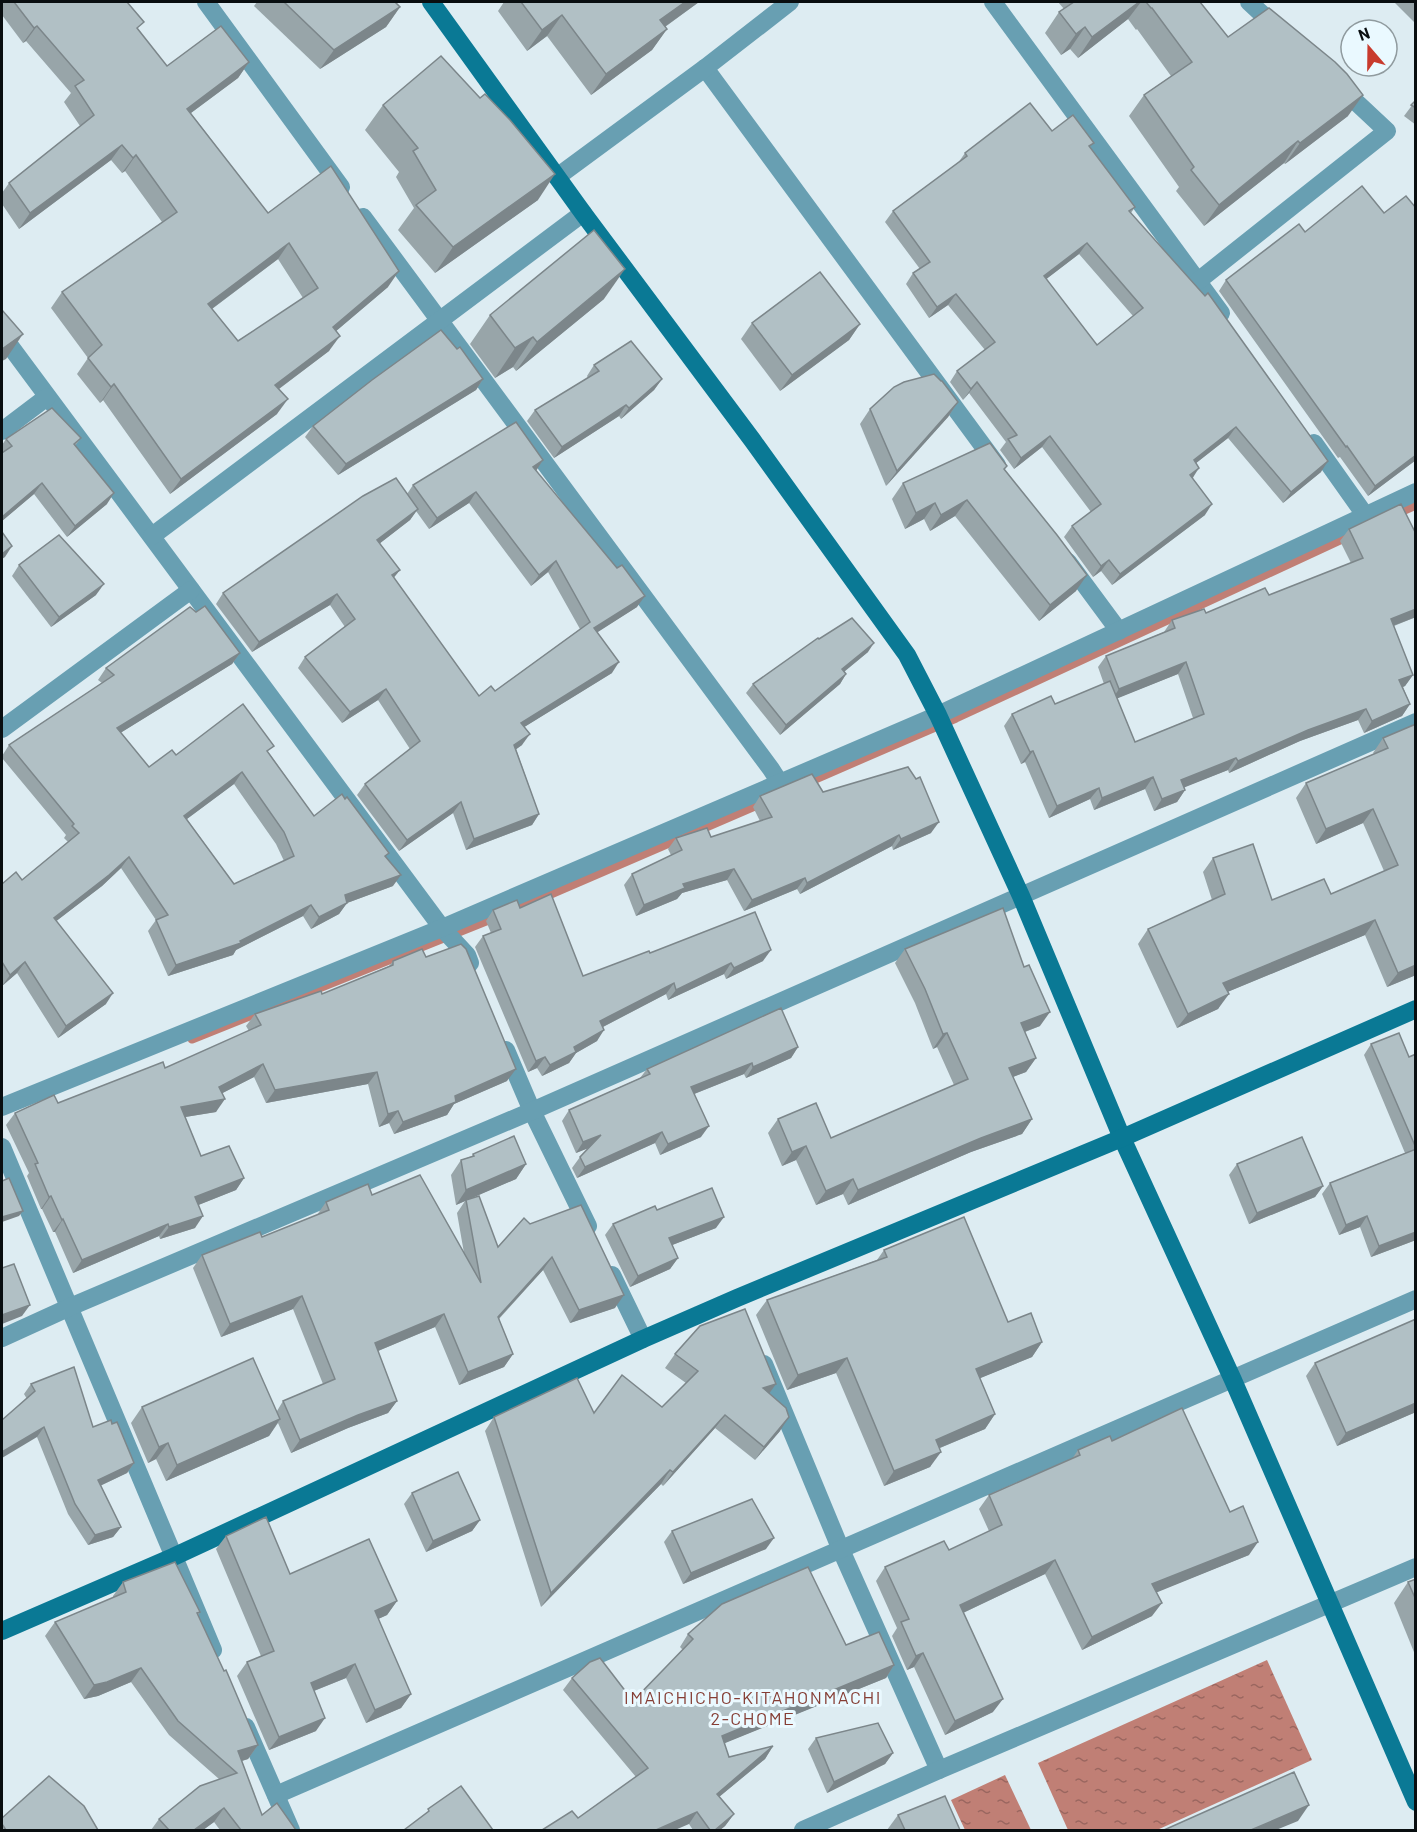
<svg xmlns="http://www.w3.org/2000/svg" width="1417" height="1832" font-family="Barlow,sans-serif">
  <defs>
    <pattern id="water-ripples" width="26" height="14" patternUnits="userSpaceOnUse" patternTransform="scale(1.5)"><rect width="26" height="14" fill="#c07f75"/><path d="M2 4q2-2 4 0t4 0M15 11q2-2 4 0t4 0" fill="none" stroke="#9a665f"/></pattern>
  </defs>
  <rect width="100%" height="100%" fill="#ddecf2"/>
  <!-- water -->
  <g fill="url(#water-ripples)">
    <polygon points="1267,1660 1312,1760 1157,1830 1068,1830 1038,1763"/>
    <polygon points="1005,1775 1031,1830 965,1830 951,1800"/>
  </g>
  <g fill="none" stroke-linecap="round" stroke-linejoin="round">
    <!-- stream -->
    <g stroke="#c07f75" stroke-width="9">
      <polyline points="1393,515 1416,505"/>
      <polyline points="806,783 956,718 1351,535"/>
      <polyline points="509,912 764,802"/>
      <polyline points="192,1039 496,917"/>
    </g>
    <!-- street -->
    <g stroke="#689fb2" stroke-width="18">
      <polyline points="206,2 341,187"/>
      <polyline points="993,2 1221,313"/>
      <polyline points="1249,2 1278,29"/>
      <polyline points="705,68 997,465"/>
      <polyline points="557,177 705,68 790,2"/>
      <polyline points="363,217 771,769 780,783"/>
      <polyline points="1198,281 1387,131 1340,87"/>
      <polyline points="2,335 442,928 467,955 470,963"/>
      <polyline points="2,431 47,397"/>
      <polyline points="1314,443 1365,515"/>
      <polyline points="152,536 583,213"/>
      <polyline points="1068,562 1119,631"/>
      <polyline points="2,729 191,590"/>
      <polyline points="506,1050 532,1111 588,1226"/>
      <polyline points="2,1107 442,928 938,715 1416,492"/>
      <polyline points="2,1147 213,1650"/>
      <polyline points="612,1275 643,1339"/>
      <polyline points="2,1338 70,1307 532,1111 1416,722"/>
      <polyline points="764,1364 841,1550 939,1770"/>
      <polyline points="246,1727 291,1830"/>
      <polyline points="276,1795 1416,1299"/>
      <polyline points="803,1830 939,1770 1416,1567"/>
    </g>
    <!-- secondary -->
    <g stroke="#0a7995" stroke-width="18">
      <polyline points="431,2 583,213 753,441 907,655 938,715 1021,896 1122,1138 1233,1380 1416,1802"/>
      <polyline points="2,1631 173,1557 643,1339 737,1298 1122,1138 1416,1009"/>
    </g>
  </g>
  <!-- wall -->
  <g fill="#98a5a9" fill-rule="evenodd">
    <path d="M2,2H127L138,30L167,66L249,62L238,78L191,113L268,213L388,287L336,331L329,351L279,389L277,414L170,494L103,400L100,403L77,374L88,358L51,308L62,292L162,222L125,171L122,173L111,160L19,229L2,204V193L9,183L80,126L64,102L71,93L26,41L23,43L2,15ZM278,259L303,298L238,341L212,309Z"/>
    <polygon points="257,2 395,2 400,7 386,27 320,69 254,6"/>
    <polygon points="504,2 699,2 665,27 667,29 652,50 591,95 547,36 527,51 498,11"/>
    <polygon points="1058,2 1200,2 1228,37 1348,116 1285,164 1284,163 1204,226 1176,191 1179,187 1129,116 1144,95 1171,76 1137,29 1136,30 1128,19 1078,58 1070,49 1061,55 1045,33 1059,12 1064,9"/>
    <polygon points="1394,2 1416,2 1416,24"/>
    <polygon points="1416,100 1416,125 1404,116"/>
    <polygon points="383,105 538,200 435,273 398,230 414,208 396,177 399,172 365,130"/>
    <path d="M1052,131L1090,148L1135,207L1131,213L1321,472L1283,503L1228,438L1196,463L1193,478L1205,515L1112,585L1101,571L1093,577L1064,537L1072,526L1091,512L1042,447L1014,469L1000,450L1006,442L969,393L963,400L950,382L957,371L985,350L948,305L929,318L906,284L913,273L920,269L885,222L893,211L958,163L965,153ZM1079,254L1133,316L1097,345L1046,279Z"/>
    <polygon points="1384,213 1416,460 1368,496 1340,457 1338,458 1219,291 1226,280 1305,232"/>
    <polygon points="604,299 516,371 513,367 495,378 470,344 490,315"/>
    <polygon points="752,323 860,324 849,340 780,391 741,339"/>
    <polygon points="457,349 483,379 476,390 338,475 305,437 313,426"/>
    <polygon points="594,365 662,379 654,390 621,419 619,416 554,458 527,421 535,410 588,378 587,376"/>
    <polygon points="941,381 958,402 948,417 886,486 860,424 870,409"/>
    <polygon points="81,438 75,446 107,504 67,537 34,494 2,521 2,445 6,439"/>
    <path d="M543,460L536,470L637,607L597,632L612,673L524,727L522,745L516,749L539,814L532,825L466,850L453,813L399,851L357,795L365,784L410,749L378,700L342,723L298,668L305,657L345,627L330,605L252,652L216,604L223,593L407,494L413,485ZM469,503L531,586L548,572L580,629L495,691L479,696L394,578L380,543L410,520L416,511L429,529Z"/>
    <polygon points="1007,466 1004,470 1076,591 1039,621 955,516 930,531 924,519 905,529 892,499 903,483"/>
    <path d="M1349,529L1416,534V617L1394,626L1413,675L1405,686L1403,687L1410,704L1402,716L1364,733L1358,720L1300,741L1229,773L1228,770L1184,787L1185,790L1177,802L1154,811L1145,789L1094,810L1090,799L1049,818L1025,762L1021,764L1004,726L1012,714L1055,704L1104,684L1098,667L1106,656L1164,632L1172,620L1206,613L1269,595L1351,563L1340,541ZM1178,674L1193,718L1135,742L1117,698Z"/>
    <polygon points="19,565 96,595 51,627 12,576"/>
    <polygon points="819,639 868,652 844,672 846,674 840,684 780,735 746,693 753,684"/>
    <path d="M240,653L232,664L120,733L149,767L176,755L269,753L314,816L386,857L393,886L347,903L339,914L311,929L303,916L236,950L233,955L168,976L148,931L156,920L121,868L102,886L56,921L106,1004L58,1038L17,973L2,986V884L22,880L68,842L64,838L66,835L2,758V756L9,745L102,683L98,680L106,668ZM234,784L276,844L284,861L234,884L187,819Z"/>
    <polygon points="1416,724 1416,975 1387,987 1365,935 1227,992 1218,1009 1177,1028 1138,944 1148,929 1212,900 1203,872 1213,858 1272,900 1331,894 1384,871 1363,823 1316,844 1296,798 1306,783 1374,754 1373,753 1383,738"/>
    <polygon points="823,792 931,833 893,850 892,846 800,894 797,889 744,911 727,880 682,893 677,899 636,916 624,885 632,874 671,855 668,849 676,838 711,837 760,821 753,807 760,796"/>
    <polygon points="520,908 583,976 650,953 763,961 726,979 724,974 668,1000 666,994 603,1027 597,1041 576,1053 569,1063 542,1076 537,1068 528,1072 475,947 483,936 491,933 486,921 493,910"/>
    <polygon points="905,949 1040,1026 1025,1032 1036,1058 1026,1072 1013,1077 1032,1119 1022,1134 971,1152 848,1205 843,1194 816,1205 796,1160 782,1166 768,1133 778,1119 831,1138 954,1085 937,1047 933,1049 915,1003 895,963"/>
    <polygon points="426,957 507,1081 454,1104 447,1115 394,1134 389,1123 379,1127 368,1084 266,1103 254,1077 222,1093 216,1112 185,1117 201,1156 244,1178 236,1190 198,1205 195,1228 160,1239 159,1236 73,1273 55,1232 53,1232 42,1209 41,1209 27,1176 29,1173 6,1125 15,1113 58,1103 165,1068 249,1031 246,1026 255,1014 322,994 389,966 393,961"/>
    <polygon points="1371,1044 1409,1057 1416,1054 1416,1240 1371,1257 1360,1227 1339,1235 1322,1194 1330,1183 1405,1153 1364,1055"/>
    <polygon points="798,1047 791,1058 746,1078 744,1074 694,1094 701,1137 660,1155 655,1143 577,1178 572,1168 580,1157 590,1147 576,1153 562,1121 569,1110 640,1078 647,1069"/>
    <polygon points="473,1154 526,1164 516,1179 471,1198 498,1247 524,1218 615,1308 570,1323 543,1270 499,1319 513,1354 504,1367 459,1385 435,1327 378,1351 397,1401 388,1413 348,1428 291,1453 278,1423 269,1436 166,1481 156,1459 148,1463 131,1423 142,1407 277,1411 283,1401 323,1384 293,1309 221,1337 193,1268 202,1255 262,1237 317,1215 326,1202 372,1195 464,1253 457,1213 465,1201 456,1205 451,1175 461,1160 472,1156"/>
    <polygon points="1237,1164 1323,1186 1315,1197 1249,1224 1229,1175"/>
    <polygon points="657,1210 716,1228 672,1245 678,1258 670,1269 630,1287 605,1235 613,1224"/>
    <polygon points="884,1250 1008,1322 1042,1342 1032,1357 980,1378 995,1414 985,1429 940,1448 930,1467 884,1486 836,1373 787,1390 756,1315 767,1300 877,1260"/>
    <polygon points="1416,1319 1416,1412 1337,1446 1306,1376 1315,1363"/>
    <polygon points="675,1354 769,1394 780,1431 755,1460 715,1428 663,1486 661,1484 541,1607 485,1431 494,1417 594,1413 662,1407 686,1383 665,1368"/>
    <polygon points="31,1384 93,1427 112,1424 134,1463 127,1473 100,1486 121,1527 113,1537 88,1545 68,1514 37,1437 27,1399 24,1394"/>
    <polygon points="1112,1441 1249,1555 1156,1592 1152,1616 1082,1650 1045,1574 963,1613 993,1712 945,1735 914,1667 907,1670 892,1636 897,1628 876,1581 885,1567 949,1550 989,1531 979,1509 989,1495 1072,1459 1078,1450"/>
    <polygon points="412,1493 480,1520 472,1531 426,1552 404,1504"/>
    <polygon points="672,1531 766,1549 683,1584 664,1542"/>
    <polygon points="226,1536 290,1574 397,1601 387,1615 378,1619 411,1694 401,1708 366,1723 346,1678 314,1691 316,1731 269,1750 237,1676 247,1662 261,1656 216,1549"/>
    <polygon points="1416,1579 1416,1657 1394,1603 1408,1582"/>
    <polygon points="123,1582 200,1612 198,1616 258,1745 248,1759 242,1761 262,1815 296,1830 220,1830 214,1822 203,1830 151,1830 159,1819 219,1779 169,1735 131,1682 98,1696 84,1699 45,1636 55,1622 113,1598 113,1596"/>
    <polygon points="688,1634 846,1645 894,1665 886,1678 724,1743 729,1757 773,1746 765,1759 719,1797 734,1814 725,1826 720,1830 693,1830 689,1824 578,1818 636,1777 563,1690 572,1678 633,1701 683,1650 680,1647"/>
    <polygon points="816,1738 893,1753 885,1764 827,1793 808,1749"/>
    <polygon points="898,1815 960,1830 887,1830"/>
    <polygon points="2,1818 98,1830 2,1830"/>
  </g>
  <!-- shaded-wall -->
  <g fill="#7c868a">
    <polygon points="685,2 699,2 645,41 660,20"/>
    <polygon points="1139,2 1141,2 1128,19 1078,58 1092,37"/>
    <polygon points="400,7 386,27 320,69 334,50"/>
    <polygon points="562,15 547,36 527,51 542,30"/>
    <polygon points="37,26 26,41 23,43 34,28"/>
    <polygon points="1085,27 1070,49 1061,55 1076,34"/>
    <polygon points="667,29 652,50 591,95 606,74"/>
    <polygon points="249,62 238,78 176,124 187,109"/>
    <polygon points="1363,95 1348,116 1285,164 1300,143"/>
    <polygon points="1298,141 1284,163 1204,226 1219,205"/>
    <polygon points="122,145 111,160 19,229 30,213"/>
    <polygon points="136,155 125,171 122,173 133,158"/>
    <polygon points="555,174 538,200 435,273 453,247"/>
    <polygon points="289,243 278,259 197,320 208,304"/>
    <polygon points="1087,243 1079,254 1036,287 1044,276"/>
    <polygon points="625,269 604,299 516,371 537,342"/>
    <polygon points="399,271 388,287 322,343 333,327"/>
    <polygon points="956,294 948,305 929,318 937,307"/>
    <polygon points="860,324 849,340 780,391 792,375"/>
    <polygon points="23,334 6,359 2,361 2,349"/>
    <polygon points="340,336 329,351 264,400 275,385"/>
    <polygon points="533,337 513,367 495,378 515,348"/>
    <polygon points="483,379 476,390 338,475 346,464"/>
    <polygon points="662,379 654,390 621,419 629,408"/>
    <polygon points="977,382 969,393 963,400 971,389"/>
    <polygon points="114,384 103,400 100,403 111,387"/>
    <polygon points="288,399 277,414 170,494 181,479"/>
    <polygon points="958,402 948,417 886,486 897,471"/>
    <polygon points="626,405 619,416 554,458 562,447"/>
    <polygon points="1236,427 1228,438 1186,471 1194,460"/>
    <polygon points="1050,436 1042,447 1014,469 1021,458"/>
    <polygon points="1416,455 1416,460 1368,496 1375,486"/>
    <polygon points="543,460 536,471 533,467"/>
    <polygon points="1328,461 1321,472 1283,503 1291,492"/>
    <polygon points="1199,468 1192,479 1190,475"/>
    <polygon points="42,483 34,494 2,521 2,517"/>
    <polygon points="476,492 469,503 429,529 437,518"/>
    <polygon points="114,493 107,504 67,537 75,526"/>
    <polygon points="967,500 955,516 930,531 941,515"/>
    <polygon points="935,503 924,519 905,529 916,513"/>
    <polygon points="1212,504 1205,515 1112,585 1120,574"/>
    <polygon points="418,509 410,520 370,551 377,540"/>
    <polygon points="12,546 5,557 2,559 2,554"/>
    <polygon points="1109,560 1101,571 1093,577 1101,566"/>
    <polygon points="556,561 548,572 531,586 539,575"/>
    <polygon points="400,570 392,580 392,575"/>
    <polygon points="1087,575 1076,591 1039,621 1050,605"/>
    <polygon points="104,584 96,595 51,627 59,617"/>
    <polygon points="337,594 330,605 252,652 259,642"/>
    <polygon points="645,596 637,607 587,639 594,628"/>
    <polygon points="1416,609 1416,617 1382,630 1391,619"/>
    <polygon points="874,643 868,652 835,679 842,669"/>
    <polygon points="240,653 232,664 109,740 117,728"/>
    <polygon points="619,662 612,673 513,734 521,723"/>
    <polygon points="1186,662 1178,674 1111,701 1119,689"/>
    <polygon points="846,674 840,684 780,735 786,725"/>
    <polygon points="1413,675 1405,686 1391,692 1399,680"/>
    <polygon points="386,689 378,700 342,723 350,712"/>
    <polygon points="1410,704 1402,716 1364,733 1372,721"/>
    <polygon points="1366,709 1358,720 1300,741 1229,773 1238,761 1308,730"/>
    <polygon points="530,734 522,745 507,756 514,745"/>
    <polygon points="1033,751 1025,762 1021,764 1030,752"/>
    <polygon points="1236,758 1228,770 1173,792 1181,780"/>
    <polygon points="242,772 234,784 176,827 184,816"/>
    <polygon points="1153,777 1145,789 1094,810 1102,798"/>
    <polygon points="1099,788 1090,799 1049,818 1057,806"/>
    <polygon points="1185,790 1177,802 1154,811 1162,799"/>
    <polygon points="461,802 453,813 399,851 407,840"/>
    <polygon points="1373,809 1363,823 1316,844 1326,829"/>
    <polygon points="539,814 532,825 466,850 474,839"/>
    <polygon points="939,822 931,833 893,850 901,839"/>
    <polygon points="899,835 892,846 800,894 807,883"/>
    <polygon points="129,857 121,868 102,886 46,929 54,918"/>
    <polygon points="734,869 727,880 682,893 677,899 636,916 644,905 683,884"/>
    <polygon points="401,875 393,886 347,903 339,914 311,929 319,917 345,895"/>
    <polygon points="805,878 797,889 744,911 752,900"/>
    <polygon points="311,905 303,916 236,950 233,955 168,976 176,965 240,941"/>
    <polygon points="1375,920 1365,935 1213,998 1223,983"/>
    <polygon points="771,950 763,961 726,979 734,968"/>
    <polygon points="25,962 17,973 2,986 10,975"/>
    <polygon points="731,963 724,974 668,1000 676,990"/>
    <polygon points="1416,965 1416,975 1387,987 1398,973"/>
    <polygon points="674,983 666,994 593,1032 600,1021"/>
    <polygon points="113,993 106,1004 58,1038 66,1026"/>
    <polygon points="1229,994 1218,1009 1177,1028 1188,1014"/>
    <polygon points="1050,1012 1040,1026 1011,1037 1021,1023"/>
    <polygon points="604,1030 597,1041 576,1053 569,1063 542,1076 550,1065 574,1047"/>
    <polygon points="947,1033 937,1047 933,1049 943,1034"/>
    <polygon points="798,1047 791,1058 746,1078 753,1067"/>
    <polygon points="545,1057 537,1068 528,1072 536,1061"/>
    <polygon points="1036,1058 1026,1072 999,1082 1009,1068"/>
    <polygon points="752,1063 744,1074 684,1098 691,1087"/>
    <polygon points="263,1064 254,1077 211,1099 219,1087"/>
    <polygon points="516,1069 507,1081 454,1104 447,1115 394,1134 403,1122 455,1096"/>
    <polygon points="377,1072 368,1084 266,1103 275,1090"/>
    <polygon points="225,1099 216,1112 173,1119 181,1107"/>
    <polygon points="398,1111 389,1123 379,1127 388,1114"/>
    <polygon points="1032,1119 1022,1134 971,1152 848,1205 858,1190 981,1138"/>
    <polygon points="709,1126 701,1137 660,1155 668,1144"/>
    <polygon points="662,1132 655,1143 577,1178 585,1167"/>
    <polygon points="601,1135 594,1146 576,1153 583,1142"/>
    <polygon points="806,1146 796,1160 782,1166 792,1152"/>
    <polygon points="526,1164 516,1179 456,1205 466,1190"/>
    <polygon points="244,1178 236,1190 186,1210 195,1197"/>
    <polygon points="853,1179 843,1194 816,1205 826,1191"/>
    <polygon points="1323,1186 1315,1197 1249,1224 1257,1213"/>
    <polygon points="51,1196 42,1209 41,1209 49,1197"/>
    <polygon points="23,1211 19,1216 2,1222 2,1217"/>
    <polygon points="203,1216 195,1228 160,1239 169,1227"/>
    <polygon points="1367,1216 1360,1227 1339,1235 1346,1225"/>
    <polygon points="724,1217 716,1228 662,1249 669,1238"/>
    <polygon points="63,1219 55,1232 53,1232 62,1220"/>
    <polygon points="168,1224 159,1236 73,1273 82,1260"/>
    <polygon points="1416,1232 1416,1240 1371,1257 1379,1246"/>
    <polygon points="552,1257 543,1270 489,1329 498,1317"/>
    <polygon points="678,1258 670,1269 630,1287 638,1276"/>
    <polygon points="624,1295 615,1308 570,1323 579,1310"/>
    <polygon points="302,1296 293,1309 221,1337 230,1324"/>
    <polygon points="30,1305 22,1316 2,1324 2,1315"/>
    <polygon points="444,1314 435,1327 366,1356 375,1343"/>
    <polygon points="1042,1342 1032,1357 966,1384 976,1369"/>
    <polygon points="513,1354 504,1367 459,1385 468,1372"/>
    <polygon points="847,1358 836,1373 787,1390 798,1375"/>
    <polygon points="776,1384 766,1398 763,1388"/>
    <polygon points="397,1401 388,1413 348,1428 291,1453 300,1440 358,1415"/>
    <polygon points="1416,1403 1416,1412 1337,1446 1346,1433"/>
    <polygon points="995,1414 985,1429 925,1454 936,1440"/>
    <polygon points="725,1415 715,1428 663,1486 673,1472"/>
    <polygon points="789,1417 780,1431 755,1460 764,1447"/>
    <polygon points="280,1419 269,1436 166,1481 177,1465"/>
    <polygon points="44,1427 37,1437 2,1458 2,1452"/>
    <polygon points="168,1443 156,1459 148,1463 159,1447"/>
    <polygon points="941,1452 930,1467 884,1486 894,1471"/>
    <polygon points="134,1463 127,1473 91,1490 98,1480"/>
    <polygon points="670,1470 661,1484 541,1607 551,1593"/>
    <polygon points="480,1520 472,1531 426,1552 433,1541"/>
    <polygon points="121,1527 113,1537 88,1545 95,1535"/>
    <polygon points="774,1538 766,1549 683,1584 691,1573"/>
    <polygon points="1258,1542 1249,1555 1143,1598 1152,1584"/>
    <polygon points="1055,1560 1045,1574 950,1619 960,1605"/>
    <polygon points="397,1601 387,1615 365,1625 375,1611"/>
    <polygon points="1162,1603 1152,1616 1082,1650 1092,1637"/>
    <polygon points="923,1653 914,1667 907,1670 916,1656"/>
    <polygon points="355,1664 346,1678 301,1696 311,1683"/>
    <polygon points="894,1665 886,1678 713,1748 722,1736"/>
    <polygon points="141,1668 131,1682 98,1696 84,1699 94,1685"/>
    <polygon points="411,1694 401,1708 366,1723 375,1710"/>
    <polygon points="1003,1699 993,1712 945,1735 955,1721"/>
    <polygon points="325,1718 316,1731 269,1750 279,1737"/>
    <polygon points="258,1745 248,1759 228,1765 238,1751"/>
    <polygon points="773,1746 765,1759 708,1806 717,1794"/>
    <polygon points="893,1753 885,1764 827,1793 834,1782"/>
    <polygon points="1309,1805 1298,1821 1276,1830 1251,1830"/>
    <polygon points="224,1808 214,1822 203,1830 194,1830"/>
    <polygon points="697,1812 689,1824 675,1830 656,1830"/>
    <polygon points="734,1814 725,1826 720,1830 715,1830"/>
  </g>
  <!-- building -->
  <g fill="#b1c0c5" stroke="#7c868a" stroke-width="1.5" fill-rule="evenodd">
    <path d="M14,2H127L144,22L137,28L167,66L221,26L249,62L187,109L268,213L331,166L399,271L333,327L340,336L275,385L288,399L181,479L114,384L111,387L88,358L102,345L62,292L177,212L136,155L133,158L122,145L30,213L9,183L94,115L75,86L84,80L37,26L34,28ZM289,243L318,288L238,341L208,304Z"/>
    <polygon points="284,2 395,2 400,7 334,50"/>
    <polygon points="521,2 685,2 660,20 667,29 606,74 562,15 542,30"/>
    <polygon points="1074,2 1139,2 1092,37 1085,27 1076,34 1059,12"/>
    <polygon points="1146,2 1200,2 1228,37 1269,8 1335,62 1347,74 1363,95 1300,143 1298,141 1219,205 1191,170 1194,167 1144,95 1192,62 1152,8 1151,8"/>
    <polygon points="441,56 480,98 485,94 510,120 555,174 453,247 416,205 436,190 413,151 418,148 383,105"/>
    <polygon points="1416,100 1416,108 1411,105"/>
    <path d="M1030,103L1052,131L1073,115L1094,143L1089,146L1135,207L1129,211L1205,296L1208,293L1328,461L1291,492L1236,427L1194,460L1199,468L1190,475L1212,504L1120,574L1109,560L1101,566L1072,526L1101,504L1050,436L1021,458L1008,439L1017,435L977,382L971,389L957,371L995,342L956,294L937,307L913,273L930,262L893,211L967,156L965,153ZM1087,243L1143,308L1097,345L1044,276Z"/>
    <polygon points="1362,186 1384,213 1406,196 1416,208 1416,455 1375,486 1347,446 1346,447 1226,280 1299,224 1305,232"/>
    <polygon points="594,230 625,269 537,342 533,337 515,348 490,315"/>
    <polygon points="820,272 860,324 792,375 752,323"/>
    <polygon points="2,310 23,334 2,349"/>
    <polygon points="441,330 457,349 460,347 483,379 346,464 313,426 372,380"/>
    <polygon points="631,341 662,379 629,408 626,405 562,447 535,410 599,371 594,365"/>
    <polygon points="934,374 941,381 942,381 958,402 897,471 870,409 894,387 904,382"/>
    <polygon points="52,408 81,438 74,444 114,493 75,526 42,483 2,517 2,453 12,446 6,439"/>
    <polygon points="516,422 543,460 533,467 617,568 622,565 645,596 594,628 619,662 521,723 530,734 514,745 539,814 474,839 461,802 407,840 365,784 420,741 386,689 350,712 305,657 355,619 337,594 259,642 223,593 363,496 396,478 418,509 377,540 400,570 392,575 479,696 491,686 495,691 590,622 556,561 539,575 476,492 437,518 413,485"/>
    <polygon points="990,443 1007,466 1004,469 1057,535 1087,575 1050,605 967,500 941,515 935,503 916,513 903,483"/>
    <polygon points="1401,504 1416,534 1416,609 1391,619 1413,675 1399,680 1410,704 1372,721 1366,709 1308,730 1238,761 1236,758 1181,780 1185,790 1162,799 1153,777 1102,798 1099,788 1057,806 1033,751 1030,752 1012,714 1051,696 1055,704 1110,681 1135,742 1204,714 1186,662 1119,689 1106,656 1175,628 1172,620 1204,609 1206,613 1265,588 1269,595 1363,558 1349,529"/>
    <polygon points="2,532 12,546 2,554"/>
    <polygon points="59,535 104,584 59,617 19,565"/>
    <path d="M205,606L240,653L117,728L149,767L172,750L176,755L243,704L274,746L267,751L314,816L342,794L345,799L347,797L389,853L385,856L401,875L345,895L347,903L319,917L311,905L240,941L241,943L176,965L156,920L168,915L129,857L109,875L54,918L113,993L66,1026L25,962L10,975L2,962V884L16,872L22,880L79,833L72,826L74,824L9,745L114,675L106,668L190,607L196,612ZM242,772L284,832L294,856L234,884L184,816Z"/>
    <polygon points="852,618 874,643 842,669 846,674 786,725 753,684 818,638 819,639"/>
    <polygon points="1416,724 1416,965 1398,973 1375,920 1223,983 1229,994 1188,1014 1148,929 1225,894 1213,858 1253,844 1272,900 1324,879 1331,894 1398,865 1373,809 1326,829 1306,783 1388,748 1383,738"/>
    <polygon points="908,767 916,779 920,777 939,822 901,839 899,835 807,883 805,878 752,900 734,869 683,884 685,888 644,905 632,874 682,850 676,838 707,828 711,837 772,817 760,796 812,774 823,792"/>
    <polygon points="551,894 583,976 649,951 650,953 755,912 771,950 734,968 731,963 676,990 674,983 600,1021 604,1030 574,1047 576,1052 550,1065 545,1057 536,1061 483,936 501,929 493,910 517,900 520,908"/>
    <polygon points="1003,908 1024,967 1029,965 1050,1012 1021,1023 1036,1058 1009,1068 1032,1119 981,1138 858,1190 853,1179 826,1191 806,1146 792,1152 778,1119 816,1103 831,1138 968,1079 947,1033 943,1034 925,989 905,949"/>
    <polygon points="461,944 466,949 516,1069 455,1096 456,1102 403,1122 398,1111 388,1114 377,1072 275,1090 263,1064 219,1087 225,1099 181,1107 201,1156 229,1146 244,1178 195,1197 203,1216 169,1227 168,1224 82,1260 63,1219 62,1220 51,1196 49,1197 35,1164 38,1163 15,1113 54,1095 58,1103 163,1062 165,1068 261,1025 255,1014 321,991 322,994 393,965 393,961 422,949 426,957"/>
    <polygon points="781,1008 798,1047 753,1067 752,1063 691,1087 709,1126 668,1144 662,1132 585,1167 580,1157 601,1135 583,1142 569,1110 650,1074 647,1069"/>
    <polygon points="1399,1033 1409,1057 1416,1054 1416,1148 1371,1044"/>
    <polygon points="514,1136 526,1164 466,1190 461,1160 474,1156 473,1154"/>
    <polygon points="1302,1137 1323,1186 1257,1213 1237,1164"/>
    <polygon points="1416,1149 1416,1232 1379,1246 1367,1216 1346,1225 1330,1183"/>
    <polygon points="420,1175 481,1283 466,1200 479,1196 498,1247 524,1218 530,1224 581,1205 624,1295 579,1310 552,1257 498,1317 513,1354 468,1372 444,1314 375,1343 397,1401 358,1415 300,1440 283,1401 335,1379 302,1296 230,1324 202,1255 260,1232 262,1237 329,1210 326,1202 368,1184 372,1195"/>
    <polygon points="9,1178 23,1211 2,1217 2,1181"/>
    <polygon points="712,1188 724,1217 669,1238 678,1258 638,1276 613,1224 655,1206 657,1210"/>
    <polygon points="964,1217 1008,1322 1031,1313 1042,1342 976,1369 995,1414 936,1440 941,1452 894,1471 847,1358 798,1375 767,1300 887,1257 884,1250"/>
    <polygon points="14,1264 30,1305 2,1315 2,1268"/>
    <polygon points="745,1309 776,1384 763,1388 786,1408 789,1417 764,1447 725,1415 673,1472 670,1470 551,1593 494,1417 577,1378 594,1413 622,1375 662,1407 698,1371 675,1354 700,1326"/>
    <polygon points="1416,1319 1416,1403 1346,1433 1315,1363"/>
    <polygon points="253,1358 280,1419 177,1465 168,1443 159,1447 142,1407"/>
    <polygon points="74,1367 93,1427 111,1420 112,1424 117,1422 134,1463 98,1480 121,1527 95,1535 75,1504 44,1427 2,1452 2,1420 35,1391 31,1384"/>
    <polygon points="1182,1408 1230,1512 1243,1506 1258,1542 1152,1584 1162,1603 1092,1637 1055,1560 960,1605 1003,1699 955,1721 923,1653 916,1656 901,1622 909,1619 885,1567 944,1541 949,1550 1002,1525 989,1495 1080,1455 1078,1450 1110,1436 1112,1441"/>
    <polygon points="458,1472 480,1520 433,1541 412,1493"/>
    <polygon points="752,1499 774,1538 691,1573 672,1531"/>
    <polygon points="266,1517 290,1574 369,1539 397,1601 375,1611 411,1694 375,1710 355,1664 311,1683 325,1718 279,1737 247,1662 274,1651 226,1536"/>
    <polygon points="175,1562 200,1612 197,1613 224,1671 226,1670 258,1745 238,1751 262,1815 277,1803 296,1830 241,1830 224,1808 194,1830 169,1830 159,1819 200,1786 237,1773 178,1721 141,1668 107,1682 94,1685 55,1622 126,1592 123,1582"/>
    <polygon points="808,1567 846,1645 879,1632 894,1665 722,1736 729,1757 773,1746 717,1794 734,1814 715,1830 710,1830 697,1812 656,1830 542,1830 572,1811 578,1818 648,1768 572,1678 590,1662 600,1658 633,1701 693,1639 688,1634 722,1604"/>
    <polygon points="1416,1579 1416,1600 1408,1582"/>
    <polygon points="878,1723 893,1753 834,1782 816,1738"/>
    <polygon points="1294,1772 1309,1805 1251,1830 1164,1830"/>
    <polygon points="49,1776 84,1806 98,1830 6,1830 2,1824 2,1818"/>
    <polygon points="461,1786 493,1830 404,1830 429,1811 428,1809"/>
    <polygon points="945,1796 960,1830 905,1830 898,1815"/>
  </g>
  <g text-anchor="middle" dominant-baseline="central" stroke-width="6" stroke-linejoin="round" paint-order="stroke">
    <!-- neighbourhood labels -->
    <g font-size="18" letter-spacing="1.5" fill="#853d34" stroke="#eaf9ff">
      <text x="753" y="1697">IMAICHICHO-KITAHONMACHI<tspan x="753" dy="21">2-CHOME</tspan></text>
    </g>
  </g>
  <!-- border -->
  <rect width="1417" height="1832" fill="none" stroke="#090e10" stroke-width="6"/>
  <!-- north arrow -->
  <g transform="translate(1369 48) rotate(340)"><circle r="28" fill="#eaf9ff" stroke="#909b9f" stroke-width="1.5"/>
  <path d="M0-4.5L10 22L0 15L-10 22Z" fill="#c83b2e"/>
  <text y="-9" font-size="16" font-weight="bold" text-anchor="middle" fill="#090e10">N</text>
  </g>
</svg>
